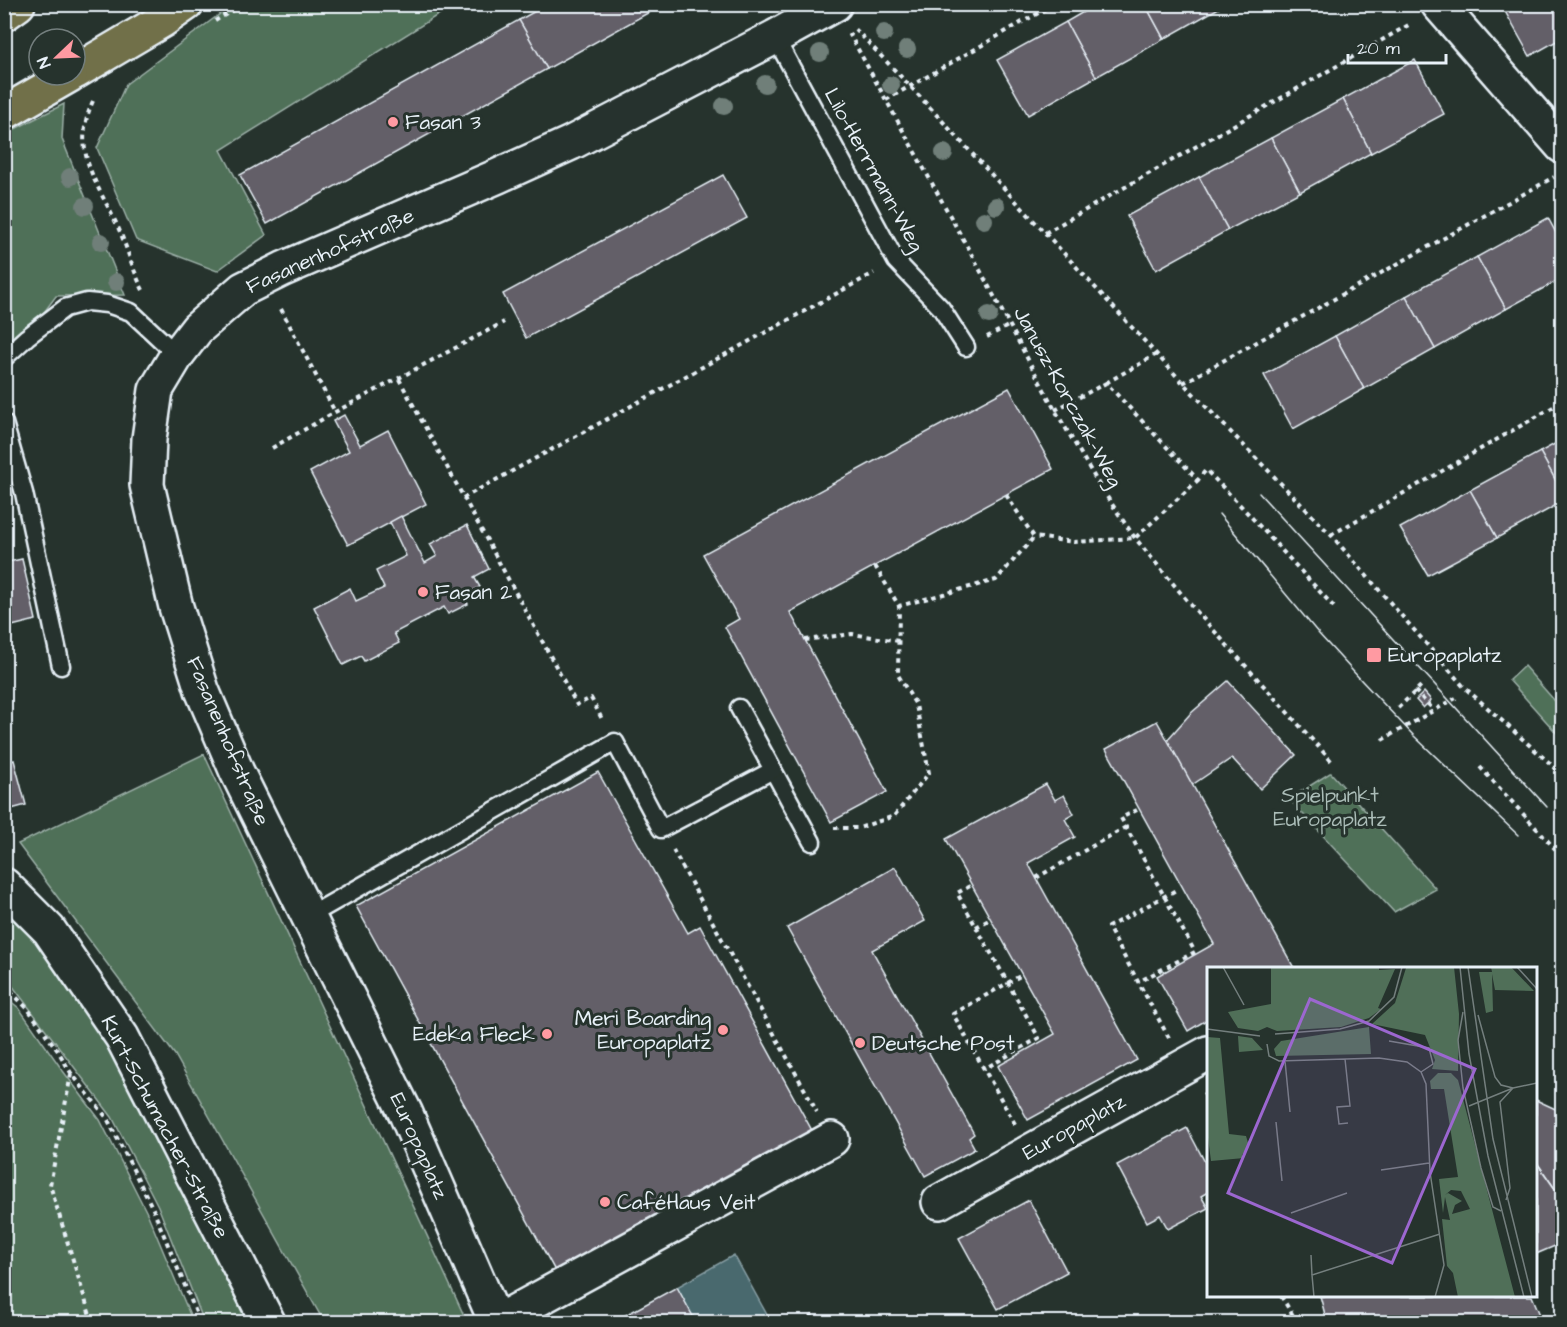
<svg xmlns="http://www.w3.org/2000/svg" width="1567" height="1327" font-family="'Architects Daughter',sans-serif">
  <rect width="100%" height="100%" fill="#26332d"/>
  <filter id="ink" filterUnits="userSpaceOnUse"><feTurbulence type="fractalNoise" baseFrequency=".0167" numOctaves="2"/><feDisplacementMap in="SourceGraphic" scale="12" xChannelSelector="R" yChannelSelector="G"/><feConvolveMatrix kernelMatrix="1 2 1 2 8 2 1 2 1" color-interpolation-filters="sRGB"/></filter>
  <g filter="url(#ink)">
    <!-- green -->
    <g fill="#506f58" stroke="#9cb0a8" stroke-width="1.5">
      <polygon points="232,5 454,5 221,150 266,235 217,271 136,240 97,148 126,84"/>
      <polygon points="64,104 62,139 125,295 56,296 5,365 5,134"/>
      <polygon points="1524,666 1562,709 1562,739 1509,680"/>
      <polygon points="204,754 467,1322 324,1322 175,1055 18,844"/>
      <polygon points="1330,773 1331,773 1436,889 1394,912 1289,799"/>
      <polygon points="5,909 41,945 104,1036 247,1322 204,1322 158,1206 112,1117 5,976"/>
      <polygon points="4,996 19,1008 63,1071 100,1120 148,1215 193,1322 5,1322"/>
    </g>
    <!-- water -->
    <polygon fill="#48696e" stroke="#889fa5" stroke-width="1.5" points="734,1255 771,1322 696,1322 677,1287"/>
    <!-- building -->
    <g fill="#645e68" stroke="#e8f1f8" stroke-width="1.5">
      <polygon points="548,4 664,4 547,69 519,20"/>
      <polygon points="1097,4 1145,4 1164,39 1096,77 1066,22"/>
      <polygon points="1145,4 1226,4 1164,39"/>
      <polygon points="1505,4 1562,4 1562,38 1530,56 1502,6"/>
      <polygon points="519,20 547,69 267,224 240,175"/>
      <polygon points="1066,22 1096,77 1028,115 997,60"/>
      <polygon points="1415,60 1444,114 1371,153 1343,99"/>
      <polygon points="1343,99 1371,153 1300,192 1271,138"/>
      <polygon points="1271,138 1300,192 1228,230 1199,177"/>
      <polygon points="723,175 747,218 526,338 503,294"/>
      <polygon points="1199,177 1228,230 1156,270 1127,216"/>
      <polygon points="1548,218 1562,244 1562,278 1506,309 1477,257"/>
      <polygon points="1477,257 1506,309 1435,349 1406,296"/>
      <polygon points="1406,296 1435,349 1364,389 1335,336"/>
      <polygon points="1335,336 1364,389 1293,429 1264,375"/>
      <polygon points="1009,388 1053,469 790,612 887,792 831,822 725,627 739,619 703,554"/>
      <polygon points="344,415 360,445 388,430 426,504 348,545 310,472 349,451 333,421"/>
      <polygon points="1562,440 1562,492 1540,452"/>
      <polygon points="1540,452 1562,492 1562,502 1497,538 1470,490"/>
      <polygon points="1470,490 1497,538 1428,575 1400,528"/>
      <polygon points="401,516 425,563 437,556 430,544 467,525 489,569 474,577 480,587 464,596 468,604 448,614 444,607 394,633 399,643 364,661 361,656 343,665 314,607 350,588 356,601 384,588 376,571 406,556 390,522"/>
      <polygon points="22,559 36,620 4,628 4,563"/>
      <polygon points="1228,681 1296,755 1260,789 1232,758 1192,785 1167,740 1190,714"/>
      <polygon points="1424,692 1431,700 1423,708 1416,700"/>
      <polygon points="1157,721 1294,968 1208,968 1208,1019 1188,1031 1157,976 1214,944 1106,749"/>
      <polygon points="14,760 26,805 4,811 4,763"/>
      <polygon points="598,772 688,933 700,926 815,1136 560,1280 356,906"/>
      <polygon points="1046,784 1055,800 1064,795 1074,814 1065,819 1075,837 1028,863 1137,1060 1028,1120 998,1066 1055,1034 946,839"/>
      <polygon points="895,867 925,921 872,950 974,1134 969,1138 975,1149 925,1176 787,928"/>
      <polygon points="1536,1100 1562,1112 1562,1199 1536,1161"/>
      <polygon points="1187,1128 1208,1168 1208,1192 1201,1196 1208,1208 1168,1229 1160,1215 1147,1222 1117,1165"/>
      <polygon points="1539,1166 1562,1199 1562,1243 1536,1254 1536,1168"/>
      <polygon points="1029,1200 1067,1272 998,1309 959,1238"/>
      <polygon points="677,1287 696,1322 613,1322"/>
      <polygon points="1320,1296 1532,1296 1543,1322 1427,1322 1423,1318 1402,1322 1327,1322"/>
    </g>
    <g fill="none" stroke-linecap="round" stroke-linejoin="round">
      <!-- lane casing -->
      <g stroke="#e8f1f8" stroke-width="21">
        <g id="lane">
          <polyline points="775,37 896,261 941,308 966,347"/>
          <polyline points="4,358 27,337 65,308 87,302 107,304 131,312 177,355"/>
          <polyline points="4,423 24,493 61,666"/>
          <polyline points="773,770 812,842"/>
          <polyline points="309,916 615,742 661,829 773,770 739,708"/>
        </g>
      </g>
      <!-- street casing -->
      <g stroke="#e8f1f8" stroke-width="38">
        <g id="street">
          <polyline points="1438,4 1562,146"/>
          <polyline points="939,1202 1208,1053"/>
          <polyline points="496,1322 832,1139"/>
        </g>
      </g>
      <!-- secondary casing -->
      <g stroke="#e8f1f8" stroke-width="38">
        <g id="secondary">
          <polyline points="4,885 49,930 122,1037 268,1322"/>
          <polyline points="496,1322 406,1114 237,772 202,690 176,607 147,485 149,439 156,390 177,355 197,329 243,289 283,269 498,176 571,143 775,37 835,4"/>
        </g>
      </g>
      <!-- highway casing -->
      <g stroke="#e8f1f8" stroke-width="38">
        <g id="highway">
          <polyline points="4,14 18,4"/>
          <polyline points="75,72 163,20 186,4"/>
          <polyline points="4,113 70,75"/>
        </g>
      </g>
      <!-- path -->
      <g stroke="#e8f1f8" stroke-width="4" stroke-dasharray="4.5 4.5" stroke-linecap="butt">
        <polyline points="215,21 243,4"/>
        <polyline points="855,29 911,87 1183,383 1331,535 1464,687 1562,774"/>
        <polyline points="849,33 980,270 1055,410 1101,488 1135,538 1190,604 1334,764"/>
        <polyline points="886,100 1054,4"/>
        <path d="M93,101C70,151 97,182 117,225C127,246 132,269 143,290"/>
        <polyline points="1045,233 1412,23"/>
        <polyline points="281,309 335,412"/>
        <polyline points="987,337 1010,325"/>
        <polyline points="399,379 577,705 591,698 603,721"/>
        <polyline points="1106,383 1157,354"/>
        <polyline points="1183,383 1554,177"/>
        <polyline points="1055,410 1106,383 1198,480 1206,470 1242,507 1334,607"/>
        <polyline points="272,448 335,412 504,322"/>
        <polyline points="1006,495 1034,537 1074,542 1135,538 1198,480"/>
        <polyline points="463,498 874,273"/>
        <polyline points="1331,535 1562,402"/>
        <polyline points="875,566 899,606 996,580 1034,537"/>
        <polyline points="805,640 852,634 899,641"/>
        <polyline points="1415,691 1434,710"/>
        <polyline points="1398,708 1424,683"/>
        <polyline points="1480,767 1558,852"/>
        <polyline points="1137,810 1121,818 1195,952 1138,982"/>
        <polyline points="834,828 859,828 894,816 929,773 916,705 898,675 899,606"/>
        <polyline points="673,850 817,1112"/>
        <polyline points="1036,878 1126,827"/>
        <polyline points="970,886 957,893 1039,1038 984,1069"/>
        <polyline points="976,927 989,920"/>
        <polyline points="4,985 28,1009 58,1051 71,1073 107,1118 153,1209 200,1322"/>
        <polyline points="1169,1038 1108,927 1178,889"/>
        <polyline points="71,1074 50,1185 92,1322"/>
        <polyline points="1204,1092 1208,1100"/>
        <polyline points="1015,1124 953,1014 1020,976"/>
        <polyline points="1281,1296 1297,1322"/>
        <polyline points="811,1315 815,1322"/>
      </g>
      <!-- lane -->
      <use href="#lane" stroke="#26332d" stroke-width="16"/>
      <!-- street -->
      <use href="#street" stroke="#26332d" stroke-width="33"/>
      <!-- secondary -->
      <use href="#secondary" stroke="#26332d" stroke-width="33"/>
      <!-- highway -->
      <use href="#highway" stroke="#716f4a" stroke-width="33"/>
      <!-- tram -->
      <g stroke="#e8f1f8" stroke-width="1.5">
        <polyline points="1259,493 1547,807"/>
        <polyline points="1219,514 1319,634 1362,681 1414,736 1518,835"/>
      </g>
      <!-- path-bridge -->
      <polyline stroke="#e8f1f8" stroke-width="4" stroke-dasharray="4.5 4.5" stroke-linecap="butt" points="1382,740 1456,698"/>
    </g>
    <!-- trees -->
    <g fill="#6f7f79">
      <circle cx="884" cy="33" r="9"/>
      <circle cx="907" cy="49" r="9"/>
      <circle cx="820" cy="53" r="9"/>
      <circle cx="765" cy="84" r="9"/>
      <circle cx="891" cy="85" r="9"/>
      <circle cx="724" cy="106" r="9"/>
      <circle cx="944" cy="153" r="9"/>
      <circle cx="70" cy="177" r="9"/>
      <circle cx="85" cy="206" r="9"/>
      <circle cx="996" cy="206" r="9"/>
      <circle cx="984" cy="220" r="9"/>
      <circle cx="101" cy="242" r="9"/>
      <circle cx="116" cy="282" r="9"/>
      <circle cx="989" cy="315" r="9"/>
    </g>
  </g>
  <!-- markers -->
  <g fill="#ff9aa2" stroke="#26332d" stroke-width="2">
    <circle cx="393" cy="122" r="6"/>
    <circle cx="423" cy="592" r="6"/>
    <rect x="1366" y="647" width="16" height="16" rx="3"/>
    <circle cx="723" cy="1030" r="6"/>
    <circle cx="547" cy="1034" r="6"/>
    <circle cx="860" cy="1043" r="6"/>
    <circle cx="605" cy="1202" r="6"/>
  </g>
  <g text-anchor="middle" dominant-baseline="central" stroke-width="6" stroke-linejoin="round" paint-order="stroke">
    <!-- poi labels -->
    <g font-size="21" fill="#e8f1f8" stroke="#26332d" text-anchor="start">
      <text x="405" y="122">Fasan 3</text>
      <text x="435" y="592">Fasan 2</text>
      <text x="1388" y="655">Europaplatz</text>
      <text x="711" y="1018" text-anchor="end">Meri Boarding<tspan x="711" dy="24">Europaplatz</tspan></text>
      <text x="535" y="1034" text-anchor="end">Edeka Fleck</text>
      <text x="872" y="1043">Deutsche Post</text>
      <text x="617" y="1202">CaféHaus Veit</text>
    </g>
    <!-- street labels -->
    <g font-size="21" fill="#e8f1f8" stroke="#26332d">
      <text transform="translate(874 170) rotate(61)">Lilo-Herrmann-Weg</text>
      <text transform="translate(330 251) rotate(-24)">Fasanenhofstraße</text>
      <text transform="translate(1068 397) rotate(61)">Janusz-Korczak-Weg</text>
      <text transform="translate(228 741) rotate(67)">Fasanenhofstraße</text>
      <text transform="translate(165 1127) rotate(62)">Kurt-Schumacher-Straße</text>
      <text transform="translate(1074 1127) rotate(-29)">Europaplatz</text>
      <text transform="translate(419 1146) rotate(66)">Europaplatz</text>
    </g>
    <!-- park labels -->
    <g font-size="21" fill="#abbdb8" stroke="#26332d">
      <text x="1330" y="795">Spielpunkt<tspan x="1330" dy="24">Europaplatz</tspan></text>
    </g>
  </g>
  <!-- overview -->
  <g transform="translate(1207 967)">
    <rect width="330" height="330" fill="#26332d"/>
    <path d="M64,0H172V3L188,2L171,41L174,42L162,51L134,60L70,64L60,60L51,64L31,61L21,45L64,37ZM247,0L252,47L251,104L225,102L228,93L218,68L165,57L188,36L199,1ZM284,0H304L327,24L288,23L285,7L286,44L279,46L272,5H285ZM162,60L164,87L69,89L67,82L74,74ZM31,69L45,71L56,83L32,85ZM0,70L13,71L22,167L39,169L42,179L35,188L37,191L4,194L0,163ZM231,106H244L251,113L308,330H251L246,306L240,299L235,252L243,253L238,230L236,246L232,212L251,210L237,122H224L223,114ZM244,223L254,224L263,242L245,247L248,238L255,234L241,226L238,228Z" fill="#506f58" fill-rule="evenodd"/>
    <path fill="none" stroke="#747f7e" stroke-width="1.5" d="M16,0L37,38M253,0L262,87L281,189L317,330M261,0L286,172L325,330M310,0L330,22M256,45L251,73L256,121L274,201L286,240L294,244M271,48L288,110L294,118L306,121M0,62L53,69M68,67L133,62L162,54L187,30L195,0M182,74L222,81L226,97L214,105M60,77L62,89L72,94L172,91L200,95L214,105L219,117L223,205L237,298L228,330M138,92L143,139L130,140L132,157L141,156M78,94L83,145M262,139L306,121L330,116M69,155L75,214M174,203L222,196M299,233L303,221L293,135L306,121M84,246L140,226M104,288L105,308M107,330L105,308L233,267"/>
    <path fill="#9c67d0" fill-opacity="0.15" stroke="#9c67d0" stroke-width="3" d="M103,32L268,102L185,296L21,226Z"/>
    <rect width="330" height="330" fill="none" stroke="#e8f1f8" stroke-width="3"/>
  </g>
  <!-- margin -->
  <rect width="1567" height="1327" fill="none" stroke="#26332d" stroke-width="24"/>
  <rect x="12" y="12" width="1543" height="1303" fill="none" stroke="#e8f1f8" stroke-width="2" filter="url(#ink)"/>
  <!-- north arrow -->
  <g transform="translate(57 57) rotate(247)"><circle r="28" fill="#26332d" stroke="#747f7e" stroke-width="1.5"/>
  <path d="M0-4.5L10 22L0 15L-10 22Z" fill="#ff9aa2"/>
  <text y="-9" font-size="16" font-weight="bold" text-anchor="middle" fill="#e8f1f8">N</text>
  </g>
  <!-- scale -->
  <path d="M1348 54v9h98v-9" fill="none" stroke="#e8f1f8" stroke-width="3"/>
  <text x="1357" y="54" font-size="18" fill="#e8f1f8" stroke="#26332d" stroke-width="4.5" paint-order="stroke">20 m</text>
</svg>
